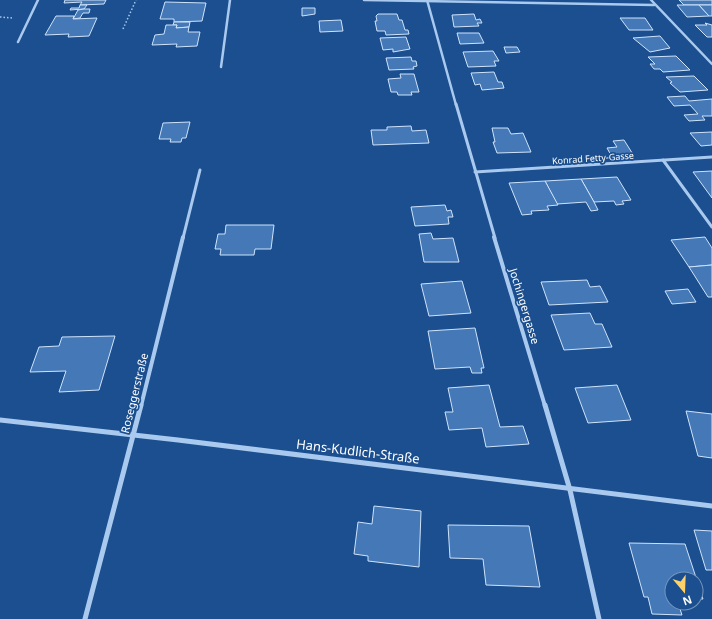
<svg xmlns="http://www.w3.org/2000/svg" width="712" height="619" font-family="'Noto Sans',sans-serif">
  <rect width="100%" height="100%" fill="#1b4f8f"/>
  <!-- building -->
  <g fill="#4478b7" stroke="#cfe3fa">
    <polygon points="65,0 106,0 104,4 80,5 82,2 64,3"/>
    <polygon points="679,0 712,0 712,5 684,5"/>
    <polygon points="165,2 206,3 202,21 174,22 174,19 160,19"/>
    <polygon points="80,5 87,5 84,9 70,10 71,8 79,8"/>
    <polygon points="677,5 699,5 709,16 687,17"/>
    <polygon points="699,5 712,5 712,16 709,16"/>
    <polygon points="302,8 315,8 315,14 302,16"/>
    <polygon points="84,9 90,9 89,13 83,13 80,18 73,19 78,10"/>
    <polygon points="378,14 397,14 399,20 402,20 405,30 408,30 409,34 386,35 385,31 377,31 375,21 377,21 376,16"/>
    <polygon points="474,14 476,20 480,19 482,23 477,23 479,26 454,27 452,15"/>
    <polygon points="56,16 74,16 73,19 97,18 89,36 68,37 69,34 45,35"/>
    <polygon points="620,18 645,18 653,30 629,30"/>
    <polygon points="341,20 343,31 320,32 319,21"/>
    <polygon points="174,22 190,22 189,27 176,28 177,25 173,25"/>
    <polygon points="705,23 712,25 712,37 707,37 695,25 707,25"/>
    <polygon points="166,25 177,25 176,28 189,27 188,32 200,32 197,46 176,47 177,44 152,45 155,35 164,34"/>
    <polygon points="457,33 479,33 484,43 460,44"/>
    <polygon points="660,36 670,48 650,52 633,38"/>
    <polygon points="406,37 410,49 393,52 393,49 383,50 380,38"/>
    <polygon points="504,47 517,47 520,52 506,53"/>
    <polygon points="493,51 499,61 494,61 496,66 468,67 463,52"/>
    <polygon points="676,56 690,70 663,72 660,69 654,69 650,64 655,64 648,57"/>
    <polygon points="411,57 412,61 416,61 417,66 413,67 414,69 389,70 386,58"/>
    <polygon points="494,72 498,82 502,82 504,88 482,90 480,84 475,85 471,73"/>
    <polygon points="400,74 414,74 419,92 411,92 412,95 398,95 397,92 391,92 388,79 401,78"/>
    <polygon points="694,76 708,90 680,92 670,83 672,82 666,77"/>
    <polygon points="685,96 689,101 712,99 712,116 702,116 705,120 689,121 684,115 698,114 690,105 674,106 667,97"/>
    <polygon points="190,122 186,138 182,138 181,142 170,142 171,139 159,139 163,123"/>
    <polygon points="411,126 412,131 426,130 429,143 373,145 371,130 387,130 387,127"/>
    <polygon points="492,128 508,128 511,134 523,133 531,152 497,153 493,142 495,142"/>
    <polygon points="712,132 712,145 701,146 690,133"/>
    <polygon points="624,140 634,156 612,157 607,148 617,147 613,141"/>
    <polygon points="712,171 712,198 693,172"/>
    <polygon points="617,177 631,200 622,201 624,204 616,205 614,201 594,202 581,179"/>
    <polygon points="581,179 594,202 598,210 591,211 586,202 557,204 545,181"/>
    <polygon points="545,181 558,205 547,206 549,210 531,211 532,214 522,215 509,183"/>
    <polygon points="445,205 447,211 451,210 453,217 448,217 449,224 415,226 411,207"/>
    <polygon points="226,225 274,225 271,249 255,249 254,255 220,255 221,249 215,249 218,234 225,234"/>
    <polygon points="431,233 433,239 453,238 459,262 424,262 419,234"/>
    <polygon points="705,237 712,248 712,265 689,267 671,240"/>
    <polygon points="712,265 712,297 708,297 689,267"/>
    <polygon points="587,280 590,287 600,286 608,302 549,305 541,282"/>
    <polygon points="462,281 471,313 429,316 421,284"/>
    <polygon points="688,289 696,302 672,304 665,291"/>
    <polygon points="590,313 595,324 602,324 612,347 564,350 551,315"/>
    <polygon points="475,328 484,368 481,368 482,373 472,373 470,367 435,369 428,331"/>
    <polygon points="115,336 99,390 59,392 66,371 30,372 39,347 59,346 62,337"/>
    <polygon points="489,385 500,427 523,426 529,444 486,447 482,428 449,430 445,412 453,412 448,388"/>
    <polygon points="617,385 631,420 588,423 575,388"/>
    <polygon points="686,411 712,414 712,458 698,456"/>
    <polygon points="374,506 421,511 419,567 368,561 368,556 354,554 358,522 372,524"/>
    <polygon points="448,525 529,526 540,587 486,585 483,559 450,558"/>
    <polygon points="694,530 712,531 712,570 706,570"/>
    <polygon points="629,543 685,544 703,599 696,599 696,579 672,579 672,603 678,603 682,615 652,614 648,597 644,597"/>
  </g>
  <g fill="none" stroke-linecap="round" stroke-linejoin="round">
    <!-- path -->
    <g stroke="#a9c9ee" stroke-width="1.5" stroke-dasharray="1.5 2" stroke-linecap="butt">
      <polyline points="0,17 13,18"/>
      <polyline points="123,29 136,0"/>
    </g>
    <!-- street-far3 -->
    <g stroke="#a9c9ee" stroke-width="2.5">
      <polyline points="364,0 654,5"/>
      <polyline points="427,0 456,105"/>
      <polyline points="651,0 712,64"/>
      <polyline points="18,42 38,0"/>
      <polyline points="221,67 230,0"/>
    </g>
    <!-- street-far2 -->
    <g stroke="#a9c9ee" stroke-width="3">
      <polyline points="456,104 495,238"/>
      <polyline points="663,160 712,227"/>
      <polyline points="475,172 712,157"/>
      <polyline points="183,238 200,170"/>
    </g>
    <!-- street-far1 -->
    <g stroke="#a9c9ee" stroke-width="4">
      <polyline points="494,237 545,406"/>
      <polyline points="141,406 183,237"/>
    </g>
    <!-- street -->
    <g stroke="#a9c9ee" stroke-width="5">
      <polyline points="545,405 570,490 599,619"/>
      <polyline points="0,420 178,440 712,506"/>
      <polyline points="85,619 141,405"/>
    </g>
  </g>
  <g text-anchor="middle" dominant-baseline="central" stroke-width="3.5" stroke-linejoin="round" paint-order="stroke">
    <!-- far-street labels -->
    <g font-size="9" fill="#fff" stroke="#1b4f8f">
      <text transform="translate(593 158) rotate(-4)">Konrad Fetty-Gasse</text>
    </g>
    <!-- street labels -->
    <g font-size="11" fill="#fff" stroke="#1b4f8f">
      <text transform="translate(525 306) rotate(73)">Jochingergasse</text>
      <text transform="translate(134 393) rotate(-76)">Roseggerstraße</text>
    </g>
    <!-- near-street labels -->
    <g font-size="13" fill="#fff" stroke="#1b4f8f">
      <text transform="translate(358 451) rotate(7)">Hans-Kudlich-Straße</text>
    </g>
  </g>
  <!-- north arrow -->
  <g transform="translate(684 591) rotate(161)"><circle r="19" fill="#1b4f8f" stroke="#7695bc"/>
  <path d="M0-3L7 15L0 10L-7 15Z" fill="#ffd166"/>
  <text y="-6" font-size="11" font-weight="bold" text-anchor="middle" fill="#ffffff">N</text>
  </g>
</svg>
